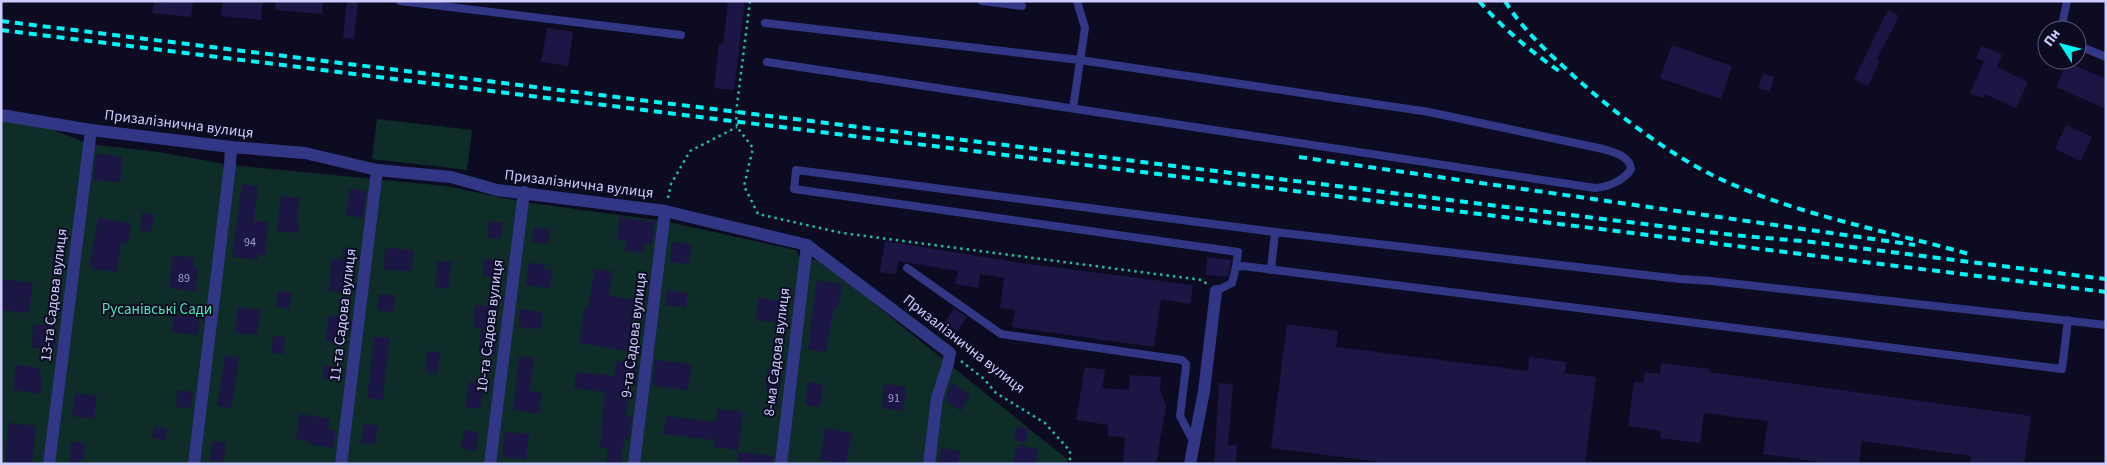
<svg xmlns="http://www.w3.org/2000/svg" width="2107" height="465" font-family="'Source Sans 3',sans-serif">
  <rect width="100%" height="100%" fill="#0d0b22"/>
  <!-- green -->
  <g fill="#0e2c28">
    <polygon points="1,109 89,144 159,152 230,165 446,186 523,202 664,221 796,250 799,256 821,261 1067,459 1067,464 1,464"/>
    <polygon points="377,119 472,130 467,170 372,159"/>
  </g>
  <!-- building -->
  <g fill="#1b1644">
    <polygon points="168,1 193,1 191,17 152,13 154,2 168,3"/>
    <polygon points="223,1 263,1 261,20 221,16"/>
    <polygon points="276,1 323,1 322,14 275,10"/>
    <polygon points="347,1 358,2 354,39 343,38"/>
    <polygon points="728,1 745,1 734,90 714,88 719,43 723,44"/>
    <polygon points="1888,10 1899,16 1877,59 1880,61 1868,86 1854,79"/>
    <polygon points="547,28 573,32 568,66 541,62"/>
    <polygon points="1672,45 1732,66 1721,99 1660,78"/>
    <polygon points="1982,46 2002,55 1997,67 2028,82 2016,108 1985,94 1983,98 1970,93 1984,61 1976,58"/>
    <polygon points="2067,62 2106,79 2106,109 2056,87"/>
    <polygon points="1763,74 1774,77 1770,92 1758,88"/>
    <polygon points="2066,125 2092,137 2081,161 2055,149"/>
    <polygon points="96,154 122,156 120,182 93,180"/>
    <polygon points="242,184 258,187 254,221 268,222 265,255 258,254 257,260 232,257"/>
    <polygon points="350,189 366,191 363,218 346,215"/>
    <polygon points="281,196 299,198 296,222 299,222 298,233 277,231"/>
    <polygon points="142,213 154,215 151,232 140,230"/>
    <polygon points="620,217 655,222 652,245 644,243 643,253 624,251 626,241 617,240"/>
    <polygon points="98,218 131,223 128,243 121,243 117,272 89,268"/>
    <polygon points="489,221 503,223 501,239 487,237"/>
    <polygon points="534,227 550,229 548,244 532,242"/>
    <polygon points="885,241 1021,263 1193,285 1190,304 1161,299 1154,347 1012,327 1015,310 1000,308 1004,278 980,274 978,288 955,284 958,271 898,261 896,274 880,272"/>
    <polygon points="672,242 691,244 689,264 670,262"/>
    <polygon points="344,248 355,250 354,261 347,260 343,292 329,291 332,259 346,260 342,260"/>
    <polygon points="385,248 413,250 412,271 384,270"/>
    <polygon points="173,255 195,258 193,267 198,268 195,291 169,288"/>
    <polygon points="1207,257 1231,260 1228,277 1206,275"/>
    <polygon points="484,259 502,261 501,278 483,277"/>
    <polygon points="438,261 451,262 448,289 435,287"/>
    <polygon points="529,263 545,264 544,269 552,270 550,288 525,285"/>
    <polygon points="594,269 612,271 609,296 635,300 628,351 579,343 585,306 589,307"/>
    <polygon points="1,279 33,283 29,313 1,310"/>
    <polygon points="817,280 842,284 838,308 834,308 826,352 808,349"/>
    <polygon points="667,290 688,293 686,308 665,305"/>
    <polygon points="278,291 291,292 289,309 276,307"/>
    <polygon points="379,294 395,295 393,312 378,310"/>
    <polygon points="758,298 781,301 778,323 756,320"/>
    <polygon points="475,305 495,307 493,336 496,337 495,355 479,354 481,328 473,327"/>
    <polygon points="238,307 260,310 257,335 235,333"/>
    <polygon points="520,309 543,312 541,329 519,327"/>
    <polygon points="954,309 967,317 957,331 944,323"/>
    <polygon points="174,315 200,317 198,335 172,332"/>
    <polygon points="329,315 343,317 339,343 325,341"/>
    <polygon points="1287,324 1338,331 1336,347 1528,371 1529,357 1566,362 1565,373 1596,377 1585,464 1397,464 1271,448"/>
    <polygon points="33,325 55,325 55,348 32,348"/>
    <polygon points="273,336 285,337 283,354 271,353"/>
    <polygon points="374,337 389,338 383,400 367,398"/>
    <polygon points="428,351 440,352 438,373 425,372"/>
    <polygon points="225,355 239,358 231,408 217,406"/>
    <polygon points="519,356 534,358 529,391 542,393 539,414 513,410"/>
    <polygon points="655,360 691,364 688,390 652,386"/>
    <polygon points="616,361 638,364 636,384 630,383 626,416 632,416 629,439 624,438 621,464 606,464 608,448 600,448 605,392 574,388 576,372 615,376"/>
    <polygon points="1661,363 1710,369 1709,372 2031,416 2024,464 1970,464 1971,456 1862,441 1859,464 1834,464 1763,454 1768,421 1704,413 1700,443 1660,438 1661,431 1628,426 1634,382 1643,383 1645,372 1660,374"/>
    <polygon points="16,365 40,368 39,377 42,378 40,394 13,390"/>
    <polygon points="324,366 341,368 339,381 323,378"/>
    <polygon points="1085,367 1105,370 1102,388 1129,390 1130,375 1161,377 1160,390 1166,406 1156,464 1123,464 1125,437 1108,436 1108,425 1076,420"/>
    <polygon points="767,369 782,370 780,389 766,389"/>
    <polygon points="469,382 484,384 480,409 465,407"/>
    <polygon points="808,382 823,384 820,407 805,405"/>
    <polygon points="952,383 970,394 961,411 945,401"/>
    <polygon points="1219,383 1233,384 1228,445 1237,445 1236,464 1214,464"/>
    <polygon points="884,384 906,387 903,411 882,408"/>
    <polygon points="177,390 193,392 191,408 176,407"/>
    <polygon points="75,393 97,396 94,419 72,416"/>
    <polygon points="718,409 743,412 738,450 713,447 714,440 663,434 666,416 716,422"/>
    <polygon points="300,414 330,419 328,429 336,431 333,448 308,444 309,441 296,439"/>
    <polygon points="8,423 36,426 32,464 5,464"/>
    <polygon points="364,424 378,426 375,444 361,443"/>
    <polygon points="1017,426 1029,429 1025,443 1014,440"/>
    <polygon points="154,427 167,429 166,440 152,438"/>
    <polygon points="825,428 852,433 846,464 820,460"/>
    <polygon points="464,430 478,432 476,451 461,449"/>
    <polygon points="505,432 529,434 526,460 502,457"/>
    <polygon points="212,441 226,443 224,462 210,460"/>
    <polygon points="71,442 85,443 83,459 80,459 80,464 69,464"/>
    <polygon points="1018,444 1039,450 1035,464 1012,464"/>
    <polygon points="941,448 960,451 958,464 938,464"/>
    <polygon points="738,452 774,456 773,464 737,464"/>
  </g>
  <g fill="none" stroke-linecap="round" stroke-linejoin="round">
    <!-- path -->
    <g stroke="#24bba4" stroke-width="2.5" stroke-dasharray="2.5 4" stroke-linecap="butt">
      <polyline points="750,1 736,113 737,127 753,148 744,186 758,214 842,233 1202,280 1207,284"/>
      <polyline points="668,198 671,184 690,151 737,127"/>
      <polyline points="961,361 984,379 996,393 1045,423 1070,451 1070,464"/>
    </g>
    <!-- lane -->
    <g stroke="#323785" stroke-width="8">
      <polyline points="400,1 681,35"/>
      <polyline points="982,1 1022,6"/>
      <path d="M765,23L1080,60L1429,112L1603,149C1613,152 1630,156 1631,169C1625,180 1608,187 1595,188L767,62"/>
      <polyline points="2061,30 2067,1"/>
      <polyline points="2077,45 2106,57"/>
      <polyline points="1073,108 1085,28 1077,1"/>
      <polyline points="1236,267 1238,252 794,189 796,170 1275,232"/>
      <polyline points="907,268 1001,334 1182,360 1186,364 1186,367 1180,416 1193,441"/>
      <polyline points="1271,270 1275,232 1680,279 1711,281 2106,325"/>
      <polyline points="1216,291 1232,283 1236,267 1243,266 2062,369 2068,320"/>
    </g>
    <!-- street -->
    <g stroke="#323785" stroke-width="12">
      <polyline points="1,115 91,130 231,147 305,153 377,170 451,177 497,190 665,211 807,245 950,353 948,364 937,398 929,464"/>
      <polyline points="49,464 91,130"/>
      <polyline points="194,464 230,165 231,147"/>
      <polyline points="341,464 377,170"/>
      <polyline points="490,464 524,192"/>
      <polyline points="634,464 665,211"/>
      <polyline points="781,464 807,245"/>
      <polyline points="1190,464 1204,391 1216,291"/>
    </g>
    <!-- rail -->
    <g stroke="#00f6f7" stroke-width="4" stroke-dasharray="8 6" stroke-linecap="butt">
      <path d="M1479,1C1503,29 1533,53 1562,73"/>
      <path d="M1505,1C1524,32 1551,55 1577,79C1616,114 1669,154 1716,177C1796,215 1884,230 1969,254"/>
      <polyline points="1,21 1733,235 1812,242 2106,279"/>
      <polyline points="1,30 2106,292"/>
      <polyline points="1299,157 1915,245"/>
    </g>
  </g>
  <g text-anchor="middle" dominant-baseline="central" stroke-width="4" stroke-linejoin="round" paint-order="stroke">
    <!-- number labels -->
    <g font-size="12" fill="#a09ed0">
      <text x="250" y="242">94</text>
      <text x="184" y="278">89</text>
      <text x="894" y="398">91</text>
    </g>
    <!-- street labels -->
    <g font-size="15" fill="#cdccff" stroke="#0d0b22">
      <text transform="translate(179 124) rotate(7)">Призалізнична вулиця</text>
      <text transform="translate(579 184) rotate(7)">Призалізнична вулиця</text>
      <text transform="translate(54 295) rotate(-83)">13-та Садова вулиця</text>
      <text transform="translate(343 315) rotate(-83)">11-та Садова вулиця</text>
      <text transform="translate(490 326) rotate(-83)">10-та Садова вулиця</text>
      <text transform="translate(634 335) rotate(-83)">9-та Садова вулиця</text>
      <text transform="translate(964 344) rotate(38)">Призалізнична вулиця</text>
      <text transform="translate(777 352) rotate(-83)">8-ма Садова вулиця</text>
    </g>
    <!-- park labels -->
    <g font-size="15" fill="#4fe8b3" stroke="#0d0b22">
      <text x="157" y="309">Русанівські Сади</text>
    </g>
  </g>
  <!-- border -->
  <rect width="2107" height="465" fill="none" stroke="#cdccff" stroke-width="5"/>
  <!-- north arrow -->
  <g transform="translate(2062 45) rotate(306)"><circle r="24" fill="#0d0b22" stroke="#5a587a"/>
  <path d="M0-4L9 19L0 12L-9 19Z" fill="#00f6f7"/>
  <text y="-8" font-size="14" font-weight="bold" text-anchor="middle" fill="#cdccff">Пн</text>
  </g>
</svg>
